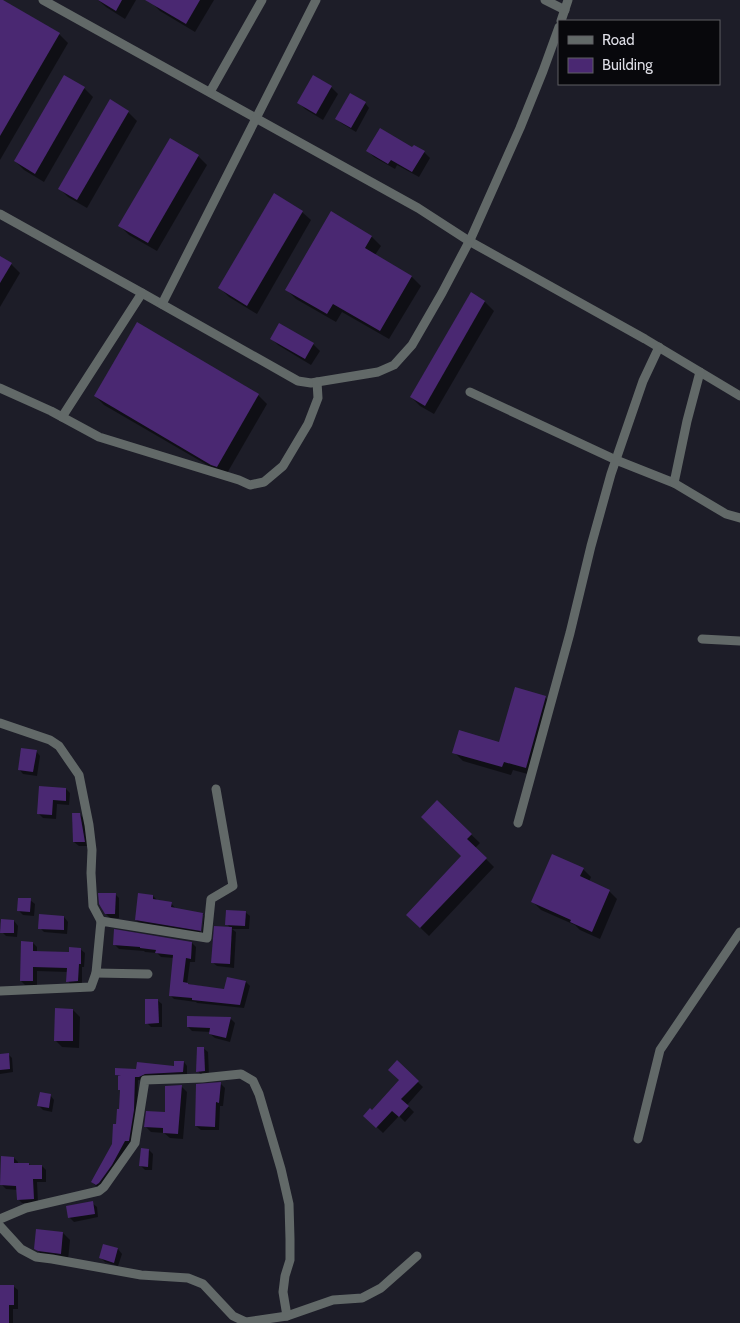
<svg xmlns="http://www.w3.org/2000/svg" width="740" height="1323" font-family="Cabin,sans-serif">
  <rect width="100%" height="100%" fill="#1d1d28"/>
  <!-- shadow -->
  <g fill="#0007">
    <polygon points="98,0 136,0 125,19 106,7"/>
    <polygon points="152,0 214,0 195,32 160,11 151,2"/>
    <polygon points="0,4 59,34 68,43 0,160"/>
    <polygon points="331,87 338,94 323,120 305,109 298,102"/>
    <polygon points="84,88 93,97 44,182 24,170 15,161"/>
    <polygon points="351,95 365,103 369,108 356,132 341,123 337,119"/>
    <polygon points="128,112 137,121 87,208 68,197 59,188"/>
    <polygon points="412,149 424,152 430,158 419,177 397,165 395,169 374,157 368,151"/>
    <polygon points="198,156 207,165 157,251 129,235 120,226"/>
    <polygon points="302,212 311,220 257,314 229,297 220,288"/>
    <polygon points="331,213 372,237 381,246 375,255 412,277 421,286 389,339 342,312 336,322 296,299 287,290"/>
    <polygon points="0,257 11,264 20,273 0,307"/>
    <polygon points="471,294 485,302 494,311 434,414 420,406 411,397"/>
    <polygon points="137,324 258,395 267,404 226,475 221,473 104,405 95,396"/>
    <polygon points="271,338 313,344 320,351 311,365 278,345"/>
    <polygon points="545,697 554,706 535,776 513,770 511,775 463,761 454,752 500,744"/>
    <polygon points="36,751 40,756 37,776 23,774 19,769"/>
    <polygon points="40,788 66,789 70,793 69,805 57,804 56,819 43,818 39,814"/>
    <polygon points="437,802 480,843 475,848 494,867 429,936 407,915 463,856"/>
    <polygon points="80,814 84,819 88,846 79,846 74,842"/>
    <polygon points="583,869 591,877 589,882 609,891 617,899 600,939 580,930 575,925 541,910 533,902"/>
    <polygon points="115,894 119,898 119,918 110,918 106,914"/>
    <polygon points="153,896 157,900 171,903 175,908 175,909 203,914 207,918 205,934 202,934 204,915 202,915 200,933 140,924 136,920"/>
    <polygon points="30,900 35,904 34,916 23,915 19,911"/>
    <polygon points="245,912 250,916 249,929 232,929 236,932 234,968 217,966 212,962 230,928 227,924"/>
    <polygon points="64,917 68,922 67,934 44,932 40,928"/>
    <polygon points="14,921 18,926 17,937 6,936 2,932"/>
    <polygon points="33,943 37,947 37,952 70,953 80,949 85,953 84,967 82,967 82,985 72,986 68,981 68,972 37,971 37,985 25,985 21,981"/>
    <polygon points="192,943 196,947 195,962 190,962 187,984 225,990 246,982 250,986 244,1008 197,1003 196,1002 174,999 170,995 174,958 161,957 157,953 145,952 144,951 119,949 115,945"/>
    <polygon points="157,1000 162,1004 162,1027 151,1027 147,1023"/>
    <polygon points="73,1010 80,1017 79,1048 62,1047 55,1040"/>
    <polygon points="231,1019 235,1023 230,1042 215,1038 210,1034 211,1032 192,1031 188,1027"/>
    <polygon points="203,1048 208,1052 209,1075 202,1076 198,1071"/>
    <polygon points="8,1054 12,1058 13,1072 0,1074 0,1055"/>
    <polygon points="184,1062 187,1066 187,1076 144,1081 138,1080 137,1115 133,1144 101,1189 96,1186 92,1182 114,1144 118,1125 120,1111 121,1091 120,1078 116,1075 138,1070 176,1067"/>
    <polygon points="397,1062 423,1087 407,1105 414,1112 405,1122 399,1116 383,1133 365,1116 372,1112 401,1080"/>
    <polygon points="221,1084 225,1088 223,1106 220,1106 219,1130 201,1130 196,1126"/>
    <polygon points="181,1086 187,1092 183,1139 170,1138 164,1133 151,1132 145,1126 166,1113"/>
    <polygon points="50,1095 54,1100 52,1112 43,1110 39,1106"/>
    <polygon points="149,1150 153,1154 152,1170 145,1170 141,1166"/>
    <polygon points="14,1158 18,1162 18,1164 29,1164 31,1166 42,1166 46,1170 46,1182 37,1182 38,1203 22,1203 18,1199 18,1190 6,1189 2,1185"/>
    <polygon points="92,1203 97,1207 98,1217 74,1222 69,1217"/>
    <polygon points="37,1231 63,1233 70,1240 68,1260 42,1255 35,1248"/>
    <polygon points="104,1245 118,1249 122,1254 118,1266 105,1262 101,1258"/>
    <polygon points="0,1286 13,1286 18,1290 18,1309 13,1309 13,1323 0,1323"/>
  </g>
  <!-- building -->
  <g fill="#4a2872">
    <polygon points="0,0 3,0 60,33 0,136"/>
    <polygon points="98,0 122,0 116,11"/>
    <polygon points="145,0 200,0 186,24"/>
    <polygon points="64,75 85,87 35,174 14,161"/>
    <polygon points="313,75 332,86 316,114 297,103"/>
    <polygon points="350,93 366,102 351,128 335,119"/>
    <polygon points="110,99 129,111 77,200 58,189"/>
    <polygon points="380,128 412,147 414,145 425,151 412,172 391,160 388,164 366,151"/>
    <polygon points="170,138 199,155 148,243 118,226"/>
    <polygon points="274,193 303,211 247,306 218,288"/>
    <polygon points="331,211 372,236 365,248 412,276 380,331 333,304 327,314 285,290"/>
    <polygon points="0,256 12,263 0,283"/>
    <polygon points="471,292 485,301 425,406 410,397"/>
    <polygon points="137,322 259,394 217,467 211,465 94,396"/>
    <polygon points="279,323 314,343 305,359 270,339"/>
    <polygon points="515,687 546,696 526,768 504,762 502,767 452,753 459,730 499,742"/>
    <polygon points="21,748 37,750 33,772 18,770"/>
    <polygon points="39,786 66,788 66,801 53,800 52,815 37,814"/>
    <polygon points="437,800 472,834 467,839 487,858 420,928 406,915 461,856 421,817"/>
    <polygon points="72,813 80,813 85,842 73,842"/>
    <polygon points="552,854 584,868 580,876 610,890 592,932 570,922 571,920 531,902"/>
    <polygon points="98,893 116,893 115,914 105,914 99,904"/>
    <polygon points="138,893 153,895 153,899 172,902 171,907 203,913 201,931 135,920"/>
    <polygon points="18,898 31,898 30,912 17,911"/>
    <polygon points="226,910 246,911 245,926 225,925"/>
    <polygon points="39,914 64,916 64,930 38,929"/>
    <polygon points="1,919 14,920 14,933 0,933"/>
    <polygon points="214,926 232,927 230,964 211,963"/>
    <polygon points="114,929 192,942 191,959 186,958 183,982 188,983 188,984 224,989 227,977 246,981 240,1005 192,1000 192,998 169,996 173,955 155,953 156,950 140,948 140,947 113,945"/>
    <polygon points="21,941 33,942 33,951 69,952 69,947 81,948 81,964 79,964 78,981 66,982 67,968 33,967 33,981 20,981"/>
    <polygon points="145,999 158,999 159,1023 145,1024"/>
    <polygon points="55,1008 73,1009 73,1041 54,1041"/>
    <polygon points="187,1016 231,1017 226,1038 209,1034 210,1028 187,1027"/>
    <polygon points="197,1047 204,1047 205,1071 196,1072"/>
    <polygon points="9,1053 10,1069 0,1070 0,1054"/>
    <polygon points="397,1060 419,1081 401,1099 409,1106 399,1117 392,1111 376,1128 363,1116 370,1108 372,1110 399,1080 388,1070"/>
    <polygon points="174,1061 184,1061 183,1072 145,1074 139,1077 135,1077 134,1110 129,1141 125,1141 112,1165 99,1183 96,1185 91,1182 112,1144 113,1124 116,1124 117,1109 119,1109 120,1090 118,1090 118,1076 121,1076 115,1075 115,1068 136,1069 137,1062 174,1066"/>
    <polygon points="221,1082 219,1103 216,1102 215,1127 195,1126 196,1084"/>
    <polygon points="182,1085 178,1134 163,1133 163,1128 144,1127 146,1111 165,1112 165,1086"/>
    <polygon points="40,1092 51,1094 49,1108 37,1106"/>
    <polygon points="141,1148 149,1149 148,1167 139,1166"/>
    <polygon points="1,1156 14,1157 14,1163 29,1163 29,1165 42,1165 42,1179 33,1179 34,1199 17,1200 16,1186 0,1185"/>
    <polygon points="93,1201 95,1214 68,1218 66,1206"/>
    <polygon points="36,1229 63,1232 61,1254 38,1251 34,1249"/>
    <polygon points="103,1244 118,1248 114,1263 99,1258"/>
    <polygon points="0,1285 14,1285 14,1305 9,1305 9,1323 0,1323"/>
  </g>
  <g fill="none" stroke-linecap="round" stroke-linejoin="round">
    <!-- street -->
    <g stroke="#626968" stroke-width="9">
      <polyline points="43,0 418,208 469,241 645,339 740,396"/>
      <polyline points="545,0 565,10"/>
      <polyline points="561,21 568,0"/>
      <polyline points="210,92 262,0"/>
      <polyline points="0,214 142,293 298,381 311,383 378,372 394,365 412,345 442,293 471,238 520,128 543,71 559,27"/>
      <polyline points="162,304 316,0"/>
      <polyline points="0,388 51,411 99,437 239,480 250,485 264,482 283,466 308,424 318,398 317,382"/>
      <polyline points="470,392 616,460 674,483 687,421 700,372"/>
      <polyline points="62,417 142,293"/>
      <polyline points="674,483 726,514 740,518"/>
      <polyline points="702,639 740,641"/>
      <polyline points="0,723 50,740 59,746 79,775 89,825 92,850 91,873 93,906 101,921"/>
      <polyline points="518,823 570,633 591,546 611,474 643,381 659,347"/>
      <polyline points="96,973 148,974"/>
      <polyline points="0,991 91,987 96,973 101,921 207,938 211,899 233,886 216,789"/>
      <polyline points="638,1139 660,1050 740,932"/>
      <polyline points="0,1219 26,1208 99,1191 104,1187 135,1143 145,1080 202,1078 241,1074 253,1081 259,1094 281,1169 289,1204 290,1239 290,1260 285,1276 283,1292 287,1316"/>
      <polyline points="0,1226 21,1249 36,1257 52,1259 141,1275 188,1278 203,1284 233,1316 246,1322 287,1316 333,1300 362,1298 381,1288 417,1256"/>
    </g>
  </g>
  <!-- legend -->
  <rect x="558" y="20" width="162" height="65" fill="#08080c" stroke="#5e5e63"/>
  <rect x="568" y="36" width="25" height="8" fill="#626968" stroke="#5e5e63"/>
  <text x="602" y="45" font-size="15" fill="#dedee6">Road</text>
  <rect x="568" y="58" width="25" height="15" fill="#4a2872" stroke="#5e5e63"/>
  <text x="602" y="70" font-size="15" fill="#dedee6">Building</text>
</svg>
